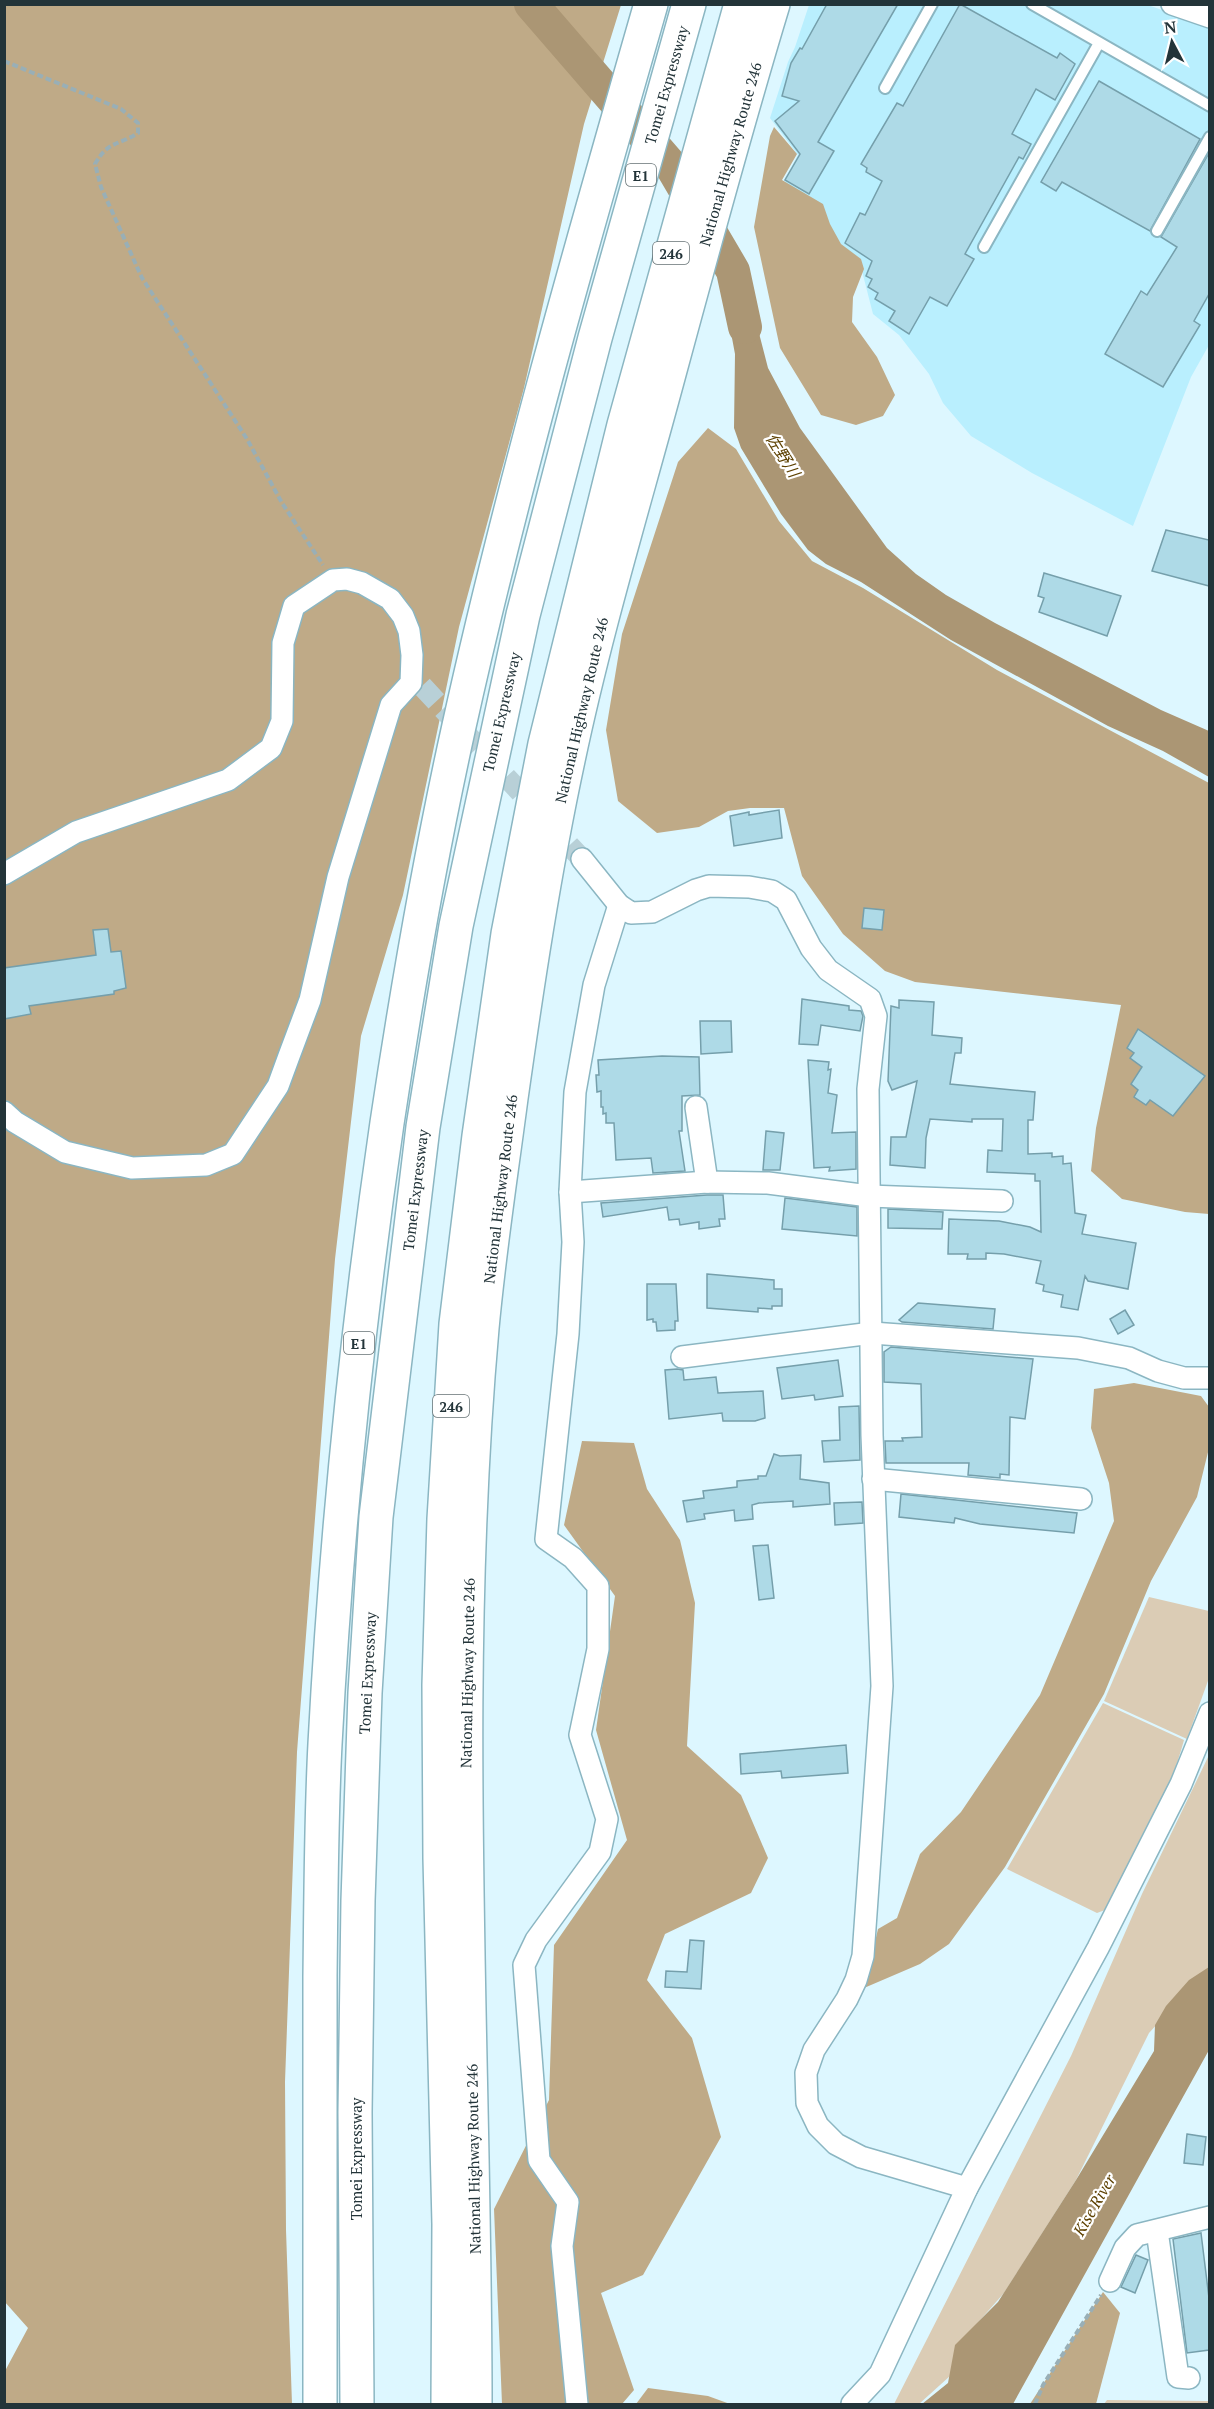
<svg xmlns="http://www.w3.org/2000/svg" width="1214" height="2409" font-family="'PT Serif','Noto Sans JP',serif">
  <rect width="100%" height="100%" fill="#ddf7ff"/>
  <!-- built -->
  <polygon fill="#b9effe" points="809,5 1148,5 1209,27 1209,345 1191,377 1133,526 1032,473 971,436 943,403 929,374 899,335 873,314 862,271 806,216 784,180 798,155 770,118 788,62 795,47"/>
  <!-- green -->
  <g fill="#dbccb5">
    <polygon points="1149,1597 1209,1611 1209,1678 1187,1739 1104,1701"/>
    <path d="M1103,1703L1184,1740C1168,1800 1134,1856 1105,1910L1097,1913L1007,1869Z"/>
    <polygon points="1209,1755 1209,1967 1149,2033 1076,2180 1004,2293 959,2344 950,2376 919,2404 894,2404 1071,2056 1142,1894"/>
    <polygon points="1107,2400 1209,2401 1210,2404 1104,2404"/>
  </g>
  <!-- forest -->
  <g fill="#bfaa87">
    <polygon points="5,5 621,5 584,124 524,388 459,627 403,895 361,1036 335,1259 297,1752 285,2082 286,2230 292,2404 5,2404 5,2371 28,2328 4,2301"/>
    <polygon points="774,127 797,154 782,180 823,204 830,224 841,244 861,259 864,269 853,297 852,322 877,357 895,395 883,416 856,425 821,415 780,348 754,227 770,136"/>
    <polygon points="708,428 736,449 779,521 812,561 863,588 997,670 1209,783 1209,1214 1185,1212 1122,1199 1091,1171 1096,1128 1121,1005 915,982 885,971 843,934 802,876 784,808 750,808 728,811 699,827 657,833 618,801 606,730 622,634 678,462"/>
    <polygon points="1134,1383 1201,1396 1209,1407 1210,1444 1197,1497 1151,1581 1104,1694 1005,1867 949,1944 920,1964 864,1988 878,1929 897,1918 920,1854 961,1812 1040,1695 1114,1521 1109,1483 1091,1428 1094,1389"/>
    <polygon points="582,1441 634,1443 647,1489 680,1540 695,1603 687,1746 741,1795 768,1858 751,1893 665,1934 647,1980 692,2038 721,2137 643,2275 601,2293 634,2390 622,2404 502,2404 494,2209 549,2100 554,1945 627,1840 596,1730 615,1596 564,1525"/>
    <polygon points="1103,2292 1120,2313 1096,2404 1030,2404"/>
    <polygon points="648,2388 708,2396 730,2404 636,2404"/>
  </g>
  <!-- water -->
  <g fill="#ab9674">
    <polygon points="745,279 768,368 800,428 887,548 916,574 946,595 995,623 1161,710 1209,731 1209,777 1163,751 1108,726 951,640 861,582 826,564 808,550 781,514 741,448 734,428 735,354 729,322 732,312 728,284"/>
    <polygon points="1209,1967 1209,2050 1013,2404 922,2404 948,2383 955,2345 998,2302 1076,2180 1154,2051 1155,2025 1166,2006 1189,1980"/>
  </g>
  <g fill="none" stroke-linecap="round" stroke-linejoin="round">
    <!-- river -->
    <polyline stroke="#ab9674" stroke-width="34" points="531,4 672,167 733,271 745,327"/>
  </g>
  <!-- building -->
  <g fill="#aedae7" stroke="#759fab" stroke-width="1.5">
    <polygon points="827,4 898,4 818,142 834,151 809,194 785,180 800,154 775,121 799,101 782,96 791,63 800,48 802,49"/>
    <polygon points="960,4 1057,58 1060,53 1075,64 1055,100 1036,89 1012,134 1031,144 1023,159 1019,157 965,254 974,259 947,306 930,297 909,334 889,321 895,311 875,299 878,293 868,287 872,279 866,276 872,261 845,243 860,213 865,215 882,181 866,172 867,168 861,164 897,103 903,106"/>
    <polygon points="1099,81 1200,139 1150,231 1062,182 1056,191 1041,182"/>
    <polygon points="1209,153 1209,294 1194,321 1200,325 1163,387 1105,354 1141,291 1147,295 1177,247 1161,237"/>
    <polygon points="1166,530 1209,540 1209,586 1152,571"/>
    <polygon points="1044,573 1121,596 1107,636 1039,612 1044,598 1038,596"/>
    <polygon points="779,810 782,838 734,846 730,816 749,812 749,815"/>
    <polygon points="864,908 884,910 882,930 862,928"/>
    <polygon points="108,929 111,952 121,951 126,988 114,991 114,994 29,1006 31,1014 4,1019 4,968 96,955 93,930"/>
    <polygon points="802,999 849,1006 849,1010 861,1011 863,1016 860,1031 821,1025 818,1045 799,1044"/>
    <polygon points="899,1000 934,1002 932,1035 962,1038 961,1053 955,1053 950,1084 1035,1092 1033,1120 1028,1120 1028,1154 1052,1153 1052,1157 1063,1156 1063,1164 1071,1163 1075,1213 1086,1215 1082,1234 1136,1243 1128,1289 1088,1281 1085,1276 1078,1310 1061,1307 1063,1295 1043,1291 1044,1285 1036,1283 1041,1261 1004,1254 986,1253 986,1259 967,1259 968,1254 948,1254 949,1219 999,1221 1030,1227 1041,1232 1040,1181 1035,1181 1035,1174 987,1172 988,1150 1002,1151 1003,1119 972,1119 972,1122 930,1119 926,1138 925,1168 890,1165 891,1137 906,1137 917,1081 892,1090 888,1081 891,1006 899,1008"/>
    <polygon points="700,1021 731,1021 732,1052 701,1054"/>
    <polygon points="1138,1029 1205,1076 1173,1116 1150,1100 1146,1105 1134,1097 1138,1090 1131,1084 1142,1067 1130,1058 1134,1053 1127,1048"/>
    <polygon points="662,1056 699,1057 700,1095 682,1096 682,1131 679,1131 685,1171 653,1173 651,1158 616,1160 614,1123 606,1123 606,1113 603,1114 603,1107 601,1107 601,1091 597,1092 596,1075 599,1075 598,1060"/>
    <polygon points="808,1060 829,1062 828,1070 831,1069 828,1093 837,1095 832,1133 856,1132 856,1169 829,1171 830,1167 814,1168"/>
    <polygon points="766,1131 784,1133 780,1170 763,1170"/>
    <polygon points="707,1195 723,1195 725,1219 719,1219 720,1226 699,1229 699,1222 680,1225 679,1219 669,1220 667,1207 603,1217 601,1203"/>
    <polygon points="785,1198 857,1207 857,1236 782,1229"/>
    <polygon points="888,1209 943,1212 942,1229 888,1228"/>
    <polygon points="707,1274 774,1280 774,1289 782,1289 782,1306 772,1306 772,1309 758,1308 758,1312 707,1308"/>
    <polygon points="647,1284 676,1284 678,1321 675,1321 675,1330 657,1331 656,1322 653,1322 653,1319 647,1320"/>
    <polygon points="918,1303 995,1309 993,1329 902,1322 899,1320"/>
    <polygon points="1125,1310 1134,1325 1118,1334 1110,1319"/>
    <polygon points="891,1347 1033,1359 1025,1419 1010,1417 1009,1475 1000,1474 1000,1478 968,1475 969,1463 886,1463 885,1441 903,1441 902,1438 922,1437 921,1384 884,1382 884,1352"/>
    <polygon points="838,1360 843,1396 815,1400 814,1395 782,1399 777,1368"/>
    <polygon points="677,1369 683,1370 684,1380 716,1377 718,1393 763,1391 765,1418 755,1421 723,1421 722,1413 669,1419 665,1370"/>
    <polygon points="859,1406 860,1460 824,1462 822,1441 840,1440 839,1407"/>
    <polygon points="774,1454 780,1456 801,1455 800,1479 829,1483 830,1504 793,1507 793,1501 759,1503 752,1505 753,1519 735,1521 734,1510 704,1514 705,1519 687,1522 683,1501 704,1498 703,1491 737,1487 737,1481 758,1479 758,1476 766,1476"/>
    <polygon points="901,1494 1077,1513 1074,1533 980,1524 955,1518 954,1523 899,1517"/>
    <polygon points="862,1502 863,1523 835,1525 834,1503"/>
    <polygon points="768,1545 774,1598 759,1600 753,1546"/>
    <polygon points="846,1745 848,1773 782,1778 781,1771 741,1774 740,1754"/>
    <polygon points="690,1940 704,1941 701,1989 665,1987 666,1971 687,1972"/>
    <polygon points="1187,2134 1206,2137 1203,2165 1184,2163"/>
    <polygon points="1201,2233 1209,2298 1209,2350 1187,2353 1173,2239"/>
    <polygon points="1136,2255 1148,2260 1135,2293 1121,2287"/>
  </g>
  <g fill="none" stroke-linecap="round" stroke-linejoin="round">
    <!-- street-tunnel -->
    <polyline stroke="#b8d0d7" stroke-width="21" stroke-dasharray="21 10" stroke-linecap="butt" points="422,686 582,859"/>
    <!-- lane casing -->
    <g stroke="#8bb6c2" stroke-width="14">
      <g id="lane">
        <polyline points="1032,4 1210,106"/>
        <polyline points="885,88 932,4"/>
        <polyline points="1157,231 1210,137"/>
        <polyline points="984,247 1099,43"/>
      </g>
    </g>
    <!-- street casing -->
    <g stroke="#8bb6c2" stroke-width="24">
      <g id="street">
        <polyline points="1172,4 1210,17"/>
        <polyline points="582,859 619,905 631,913 652,912 696,890 709,886 749,887 772,891 786,900 811,948 828,970 870,999 876,1016 868,1089 872,1435 882,1686 863,1956 856,1980 847,1999 814,2050 806,2073 807,2103 818,2126 836,2144 861,2157 967,2188"/>
        <polyline points="4,874 76,832 228,780 271,748 282,721 283,643 294,606 333,580 347,579 362,583 390,599 403,616 409,631 412,655 411,683 391,705 338,877 310,1000 289,1056 278,1086 233,1154 206,1165 132,1168 65,1152 15,1122 4,1112"/>
        <polyline points="696,1107 707,1182"/>
        <polyline points="570,1192 707,1182 768,1183 869,1196 1002,1201"/>
        <polyline points="682,1357 872,1333 1078,1348 1129,1358 1158,1371 1184,1378 1210,1378"/>
        <polyline points="873,1479 1081,1499"/>
        <polyline points="1157,2231 1178,2377 1189,2378"/>
        <polyline points="1110,2281 1125,2248 1137,2235 1210,2217"/>
        <polyline points="577,2404 562,2246 568,2202 539,2160 524,1965 536,1940 600,1852 607,1819 580,1735 598,1649 598,1586 573,1558 546,1539 568,1334 573,1242 570,1192 575,1092 594,985 619,905"/>
        <polyline points="852,2404 880,2374 967,2188 1098,1948 1181,1784 1210,1713"/>
      </g>
    </g>
    <!-- highway casing -->
    <g stroke="#8bb6c2" stroke-width="36">
      <g id="highway">
        <path d="M320,2404C319,2262 319,2119 320,1976C321,1899 321,1821 325,1744C336,1536 357,1329 387,1123C407,990 430,857 459,726C513,483 582,244 651,4"/>
        <polyline points="357,2404 355,2112 358,1901 365,1693 376,1517 423,1127 456,926 523,615 595,338 689,4"/>
        <polyline points="448,2404 449,2224 440,1858 439,1685 444,1519 456,1324 479,1136 508,934 545,744 624,425 741,4"/>
        <path d="M475,2404C475,2046 450,1686 482,1328C489,1251 501,1174 511,1098C527,985 544,872 568,760C595,632 633,507 667,381C701,255 735,129 773,4"/>
      </g>
    </g>
    <!-- path -->
    <g stroke="#99afb6" stroke-width="4" stroke-dasharray="6 3" stroke-linecap="butt">
      <path d="M4,61L121,109L138,123V133C117,146 108,141 95,164L101,187L142,278L247,439L282,503L323,565"/>
      <polyline points="1035,2404 1043,2385 1101,2295"/>
    </g>
    <!-- lane -->
    <use href="#lane" stroke="#fff" stroke-width="10"/>
    <!-- street -->
    <use href="#street" stroke="#fff" stroke-width="21"/>
    <!-- highway -->
    <use href="#highway" stroke="#fff" stroke-width="33"/>
  </g>
  <g text-anchor="middle" dominant-baseline="central" stroke-width="4.5" stroke-linejoin="round" paint-order="stroke">
    <!-- shield labels -->
    <g fill="#fff" stroke="#657174" stroke-width="1.5">
      <rect x="626" y="164" width="30" height="22" rx="4.5"/>
      <rect x="653" y="242" width="36" height="22" rx="4.5"/>
      <rect x="344" y="1332" width="30" height="22" rx="4.5"/>
      <rect x="433" y="1395" width="36" height="22" rx="4.5"/>
    </g>
    <g font-size="14" font-weight="bold" fill="#233439">
      <text x="641" y="175">E1</text>
      <text x="671" y="253">246</text>
      <text x="359" y="1343">E1</text>
      <text x="451" y="1406">246</text>
    </g>
    <!-- street labels -->
    <g font-size="15" fill="#233439" stroke="#fff">
      <text transform="translate(666 85) rotate(-74)">Tomei Expressway</text>
      <text transform="translate(730 154) rotate(-74)">National Highway Route 246</text>
      <text transform="translate(581 710) rotate(-77)">National Highway Route 246</text>
      <text transform="translate(501 712) rotate(-77)">Tomei Expressway</text>
      <text transform="translate(500 1189) rotate(-83)">National Highway Route 246</text>
      <text transform="translate(415 1190) rotate(-83)">Tomei Expressway</text>
      <text transform="translate(367 1673) rotate(-87)">Tomei Expressway</text>
      <text transform="translate(467 1673) rotate(-89)">National Highway Route 246</text>
      <text transform="translate(356 2159) rotate(-90)">Tomei Expressway</text>
      <text transform="translate(473 2159) rotate(-91)">National Highway Route 246</text>
    </g>
    <!-- water labels -->
    <g font-size="16" font-style="italic" fill="#5d4000" stroke="#fff">
      <text transform="translate(783 455) rotate(58)">佐野川</text>
      <text transform="translate(1094 2205) rotate(-60)">Kise River</text>
    </g>
  </g>
  <!-- border -->
  <rect width="1214" height="2409" fill="none" stroke="#233439" stroke-width="12"/>
  <!-- north arrow -->
  <g transform="translate(1172 42) rotate(353)" stroke="#ffffff" stroke-width="4.5" paint-order="stroke">
  <path d="M0-4.5L10 22L0 15L-10 22Z" fill="#233439"/>
  <text y="-9" font-size="16" font-weight="bold" text-anchor="middle" fill="#233439">N</text>
  </g>
</svg>
